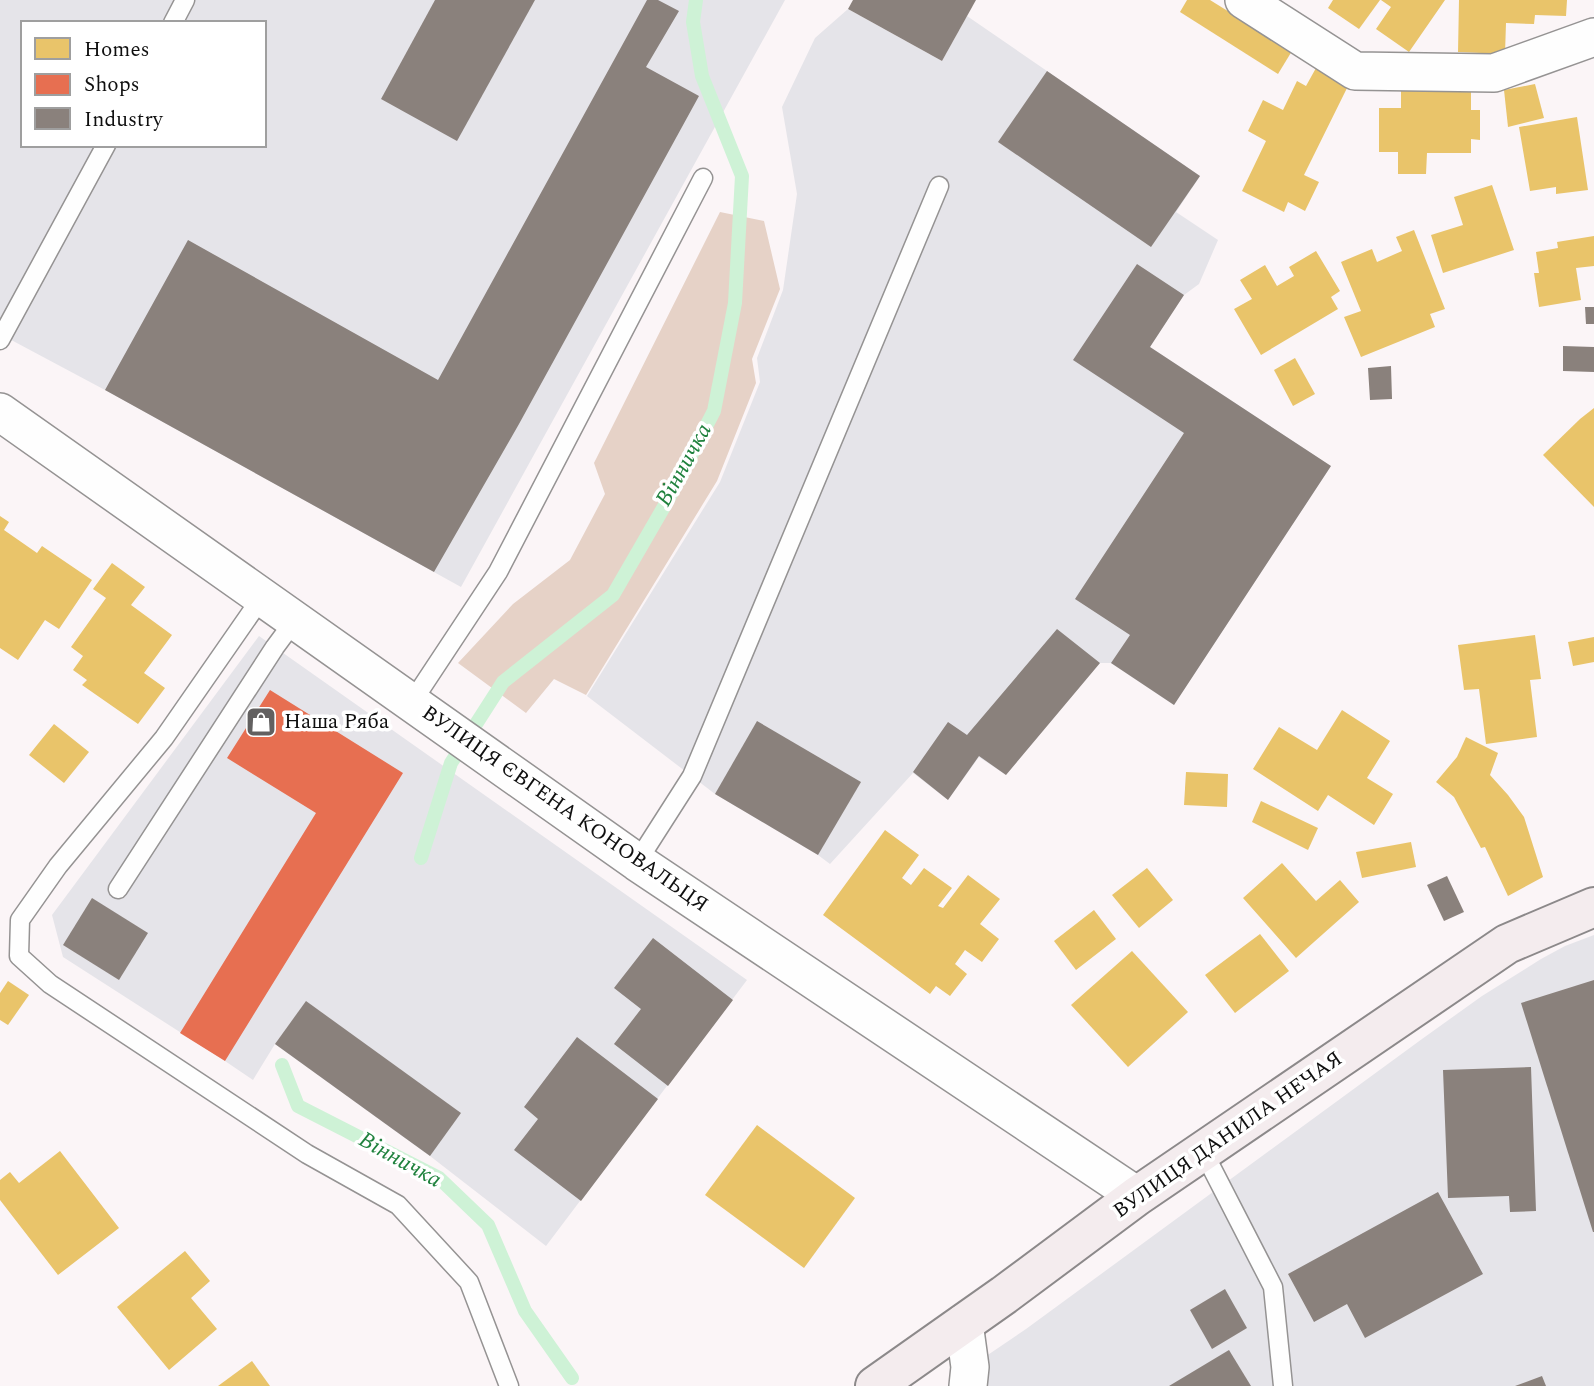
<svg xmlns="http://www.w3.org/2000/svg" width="1594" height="1386" font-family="Spectral,serif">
  <rect width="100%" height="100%" fill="#fbf5f7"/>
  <!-- industrial -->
  <g fill="#e5e4e9" fill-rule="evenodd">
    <path d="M0,0H785L461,587L105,390L0,334ZM23,23H264V145H23Z"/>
    <polygon points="848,9 942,61 967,16 1200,176 1176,212 1218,240 1199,284 1184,295 1150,347 1331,466 1174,705 1111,663 1100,663 1006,775 979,757 948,800 913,773 830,864 818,855 715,794 587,696 720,482 760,382 757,358 783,290 797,194 782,107 815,38"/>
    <polygon points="259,636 747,980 546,1246 430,1156 275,1044 253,1080 225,1061 63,957 52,915"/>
    <polygon points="1594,935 1594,1386 968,1386 970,1367 1026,1329 1422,1039 1482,996 1541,959 1565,946"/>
  </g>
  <!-- forest -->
  <polygon fill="#e6d2c7" points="720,212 764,221 780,289 752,359 756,383 717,481 586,695 554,679 526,713 458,663 513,604 570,560 605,494 594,463"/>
  <!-- homes -->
  <g fill="#e9c46a">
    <polygon points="1187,0 1210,0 1292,51 1278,74 1180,12"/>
    <polygon points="1333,0 1380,0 1359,29 1328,8"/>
    <polygon points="1381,0 1445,0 1409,52 1376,29 1391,7"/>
    <polygon points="1459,0 1567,0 1566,16 1535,15 1534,24 1506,23 1505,54 1458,52"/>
    <polygon points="1316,68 1349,84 1304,175 1319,182 1305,211 1288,202 1284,212 1242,191 1266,141 1248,131 1263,100 1283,110 1297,81 1306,86"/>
    <polygon points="1535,84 1544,118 1508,127 1504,90"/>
    <polygon points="1401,88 1471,89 1471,110 1480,110 1480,140 1471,139 1471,153 1427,153 1426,174 1398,174 1398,152 1379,152 1379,108 1401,108"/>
    <polygon points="1577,117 1588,190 1556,194 1556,187 1530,191 1519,127"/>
    <polygon points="1492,185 1514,250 1443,273 1431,235 1463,225 1454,197"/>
    <polygon points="1414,230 1445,309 1430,314 1435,327 1361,357 1344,317 1361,311 1341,262 1372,249 1377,262 1402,251 1396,237"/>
    <polygon points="1594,236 1594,266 1576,268 1581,300 1539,307 1534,273 1539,273 1536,252 1558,248 1557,242"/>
    <polygon points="1316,251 1340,291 1331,297 1338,309 1261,355 1234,309 1252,299 1240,280 1265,265 1277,286 1294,276 1289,267"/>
    <polygon points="1295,358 1315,394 1293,406 1274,370"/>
    <polygon points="1594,408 1594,507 1543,455 1580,419"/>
    <polygon points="0,516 9,522 4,530 37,553 42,546 92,580 59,629 45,620 18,660 0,648"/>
    <polygon points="112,563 145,587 131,605 172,635 144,673 165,688 138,724 82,685 87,680 73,670 83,656 71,647 106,598 93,589"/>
    <polygon points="1535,635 1541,679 1530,680 1537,737 1486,744 1479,689 1464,690 1458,645"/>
    <polygon points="1594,637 1594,662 1573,666 1568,642"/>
    <polygon points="1342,710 1390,741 1367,778 1393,794 1374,825 1328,795 1318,811 1253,769 1279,727 1317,750"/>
    <polygon points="54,724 89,752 64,783 29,755"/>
    <polygon points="1466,737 1498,753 1490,775 1508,795 1524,817 1543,877 1508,896 1485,847 1481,848 1454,797 1436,782 1457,757"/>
    <polygon points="1186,772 1228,774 1227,807 1184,805"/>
    <polygon points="1261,801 1318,828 1308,850 1252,822"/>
    <polygon points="885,830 919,855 902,878 911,885 924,868 952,888 938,906 943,908 968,875 1000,899 980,924 999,939 982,962 965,950 955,964 967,974 950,996 936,986 930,994 823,915"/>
    <polygon points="1411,842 1416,867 1362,878 1356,852"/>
    <polygon points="1282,863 1316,901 1340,880 1359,902 1296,958 1243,898"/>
    <polygon points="1147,868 1173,900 1139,928 1112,895"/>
    <polygon points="1094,910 1116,939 1076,970 1054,941"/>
    <polygon points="1260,934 1289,971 1235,1013 1205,975"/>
    <polygon points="1132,951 1188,1012 1128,1067 1071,1005"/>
    <polygon points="8,981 29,995 8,1025 0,1020 0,993"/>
    <polygon points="757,1125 855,1198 804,1268 705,1195"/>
    <polygon points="60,1151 119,1228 58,1275 0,1200 0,1180 10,1172 19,1183"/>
    <polygon points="185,1251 210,1281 191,1298 217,1329 169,1370 117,1307"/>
    <polygon points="252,1361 270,1386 218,1386"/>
  </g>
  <!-- shops -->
  <polygon fill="#e76f51" points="270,690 403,773 225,1061 180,1033 316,813 227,758"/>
  <!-- industry -->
  <g fill="#8a817c">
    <polygon points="435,0 535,0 457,141 381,99"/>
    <polygon points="647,0 658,0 679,11 646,67 699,96 519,424 434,572 105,390 188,240 438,380"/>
    <polygon points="853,0 976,0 942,61 848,9"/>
    <polygon points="1047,71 1200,176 1151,247 998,142"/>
    <polygon points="1137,264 1184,295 1150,347 1331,466 1174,705 1111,663 1130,635 1075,599 1184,433 1073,360"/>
    <polygon points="1585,307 1594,307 1594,324 1586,324"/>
    <polygon points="1563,346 1594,347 1594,372 1563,371"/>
    <polygon points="1391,366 1392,399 1370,400 1368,368"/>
    <polygon points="1057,629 1100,663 1006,775 979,756 948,800 913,772 948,722 967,735"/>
    <polygon points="757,721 861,782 818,855 715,794"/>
    <polygon points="1447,876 1464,912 1444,921 1427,885"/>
    <polygon points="92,898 148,933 119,980 63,945"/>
    <polygon points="653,938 733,1000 668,1086 614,1044 641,1009 614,988"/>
    <polygon points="1594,980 1594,1232 1593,1232 1521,1003"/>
    <polygon points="306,1001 461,1113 430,1156 275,1044"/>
    <polygon points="577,1037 658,1099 581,1201 514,1150 538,1119 524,1107"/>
    <polygon points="1531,1067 1536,1211 1510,1212 1509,1196 1448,1198 1443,1070"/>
    <polygon points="1438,1192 1483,1274 1365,1338 1347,1304 1314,1322 1288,1274"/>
    <polygon points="1225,1289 1247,1328 1212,1349 1190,1310"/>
    <polygon points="1229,1350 1251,1386 1169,1386"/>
    <polygon points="1542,1376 1546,1386 1515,1386"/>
  </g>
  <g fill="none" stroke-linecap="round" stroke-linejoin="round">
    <!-- stream -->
    <g stroke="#cef2d6" stroke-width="14">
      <polyline points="421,858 451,763 503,682 613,595 665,505 714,411 735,303 742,176 702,76 693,22 696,0"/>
      <polyline points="282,1065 298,1106 439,1178 488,1225 525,1311 572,1378"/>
    </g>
    <!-- service casing -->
    <g stroke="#959393" stroke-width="21">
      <g id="service">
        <polyline points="173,23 185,0"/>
        <polyline points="0,340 106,145"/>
        <polyline points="262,597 164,738 58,866 20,920 19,956 50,984 307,1154 398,1205 469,1282 509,1386"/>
        <polyline points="412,702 498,572 703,178"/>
        <polyline points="637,862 692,776 939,186"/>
        <polyline points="118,889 275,647 295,620"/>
        <polyline points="1203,1151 1273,1287 1283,1386"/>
      </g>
    </g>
    <!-- minor casing -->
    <g stroke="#959393" stroke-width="40">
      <g id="minor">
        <polyline points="1244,0 1355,71 1494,73 1594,37"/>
        <polyline points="0,412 637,862 1137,1196"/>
        <polyline points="964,1323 970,1367 968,1386"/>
      </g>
    </g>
    <!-- secondary casing -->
    <g stroke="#8c898a" stroke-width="42">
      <polyline id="secondary" points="875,1386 1004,1295 1137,1196 1507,944 1594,907"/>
    </g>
    <!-- service -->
    <use href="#service" stroke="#fefefe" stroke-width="18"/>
    <!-- minor -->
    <use href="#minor" stroke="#fefefe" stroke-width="37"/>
    <!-- secondary -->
    <use href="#secondary" stroke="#f4ecee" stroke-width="38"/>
  </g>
  <!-- icons -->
  <defs>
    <g id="shop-square" transform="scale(1.575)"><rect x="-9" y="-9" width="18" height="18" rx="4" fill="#626060" stroke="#fff"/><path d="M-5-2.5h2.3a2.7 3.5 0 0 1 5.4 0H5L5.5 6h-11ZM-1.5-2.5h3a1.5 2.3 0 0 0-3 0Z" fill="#fff"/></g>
  </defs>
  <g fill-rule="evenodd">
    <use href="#shop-square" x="261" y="722"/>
  </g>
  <g text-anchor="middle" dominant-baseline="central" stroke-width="7" stroke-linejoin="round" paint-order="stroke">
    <!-- poi labels -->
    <g font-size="21" fill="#0f0f0f" stroke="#fff" text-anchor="start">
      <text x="284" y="722">Наша Ряба</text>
    </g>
    <!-- street labels -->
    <g font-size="21" fill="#0f0f0f" stroke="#fff">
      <text transform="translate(565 809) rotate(35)">ВУЛИЦЯ ЄВГЕНА КОНОВАЛЬЦЯ</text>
      <text transform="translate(1228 1135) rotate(-35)">ВУЛИЦЯ ДАНИЛА НЕЧАЯ</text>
    </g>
    <!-- water labels -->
    <g font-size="23" font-style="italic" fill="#20823e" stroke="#fff">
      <text transform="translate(684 465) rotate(-61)">Вінничка</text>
      <text transform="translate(400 1160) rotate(29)">Вінничка</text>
    </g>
  </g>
  <!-- legend -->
  <rect x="21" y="21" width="245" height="126" fill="#ffffff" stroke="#9f9f9f" stroke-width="2"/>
  <rect x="35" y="38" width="35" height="21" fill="#e9c46a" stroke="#9f9f9f" stroke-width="2"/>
  <text x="84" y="56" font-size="21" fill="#0f0f0f">Homes</text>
  <rect x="35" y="74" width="35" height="21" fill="#e76f51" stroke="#9f9f9f" stroke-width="2"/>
  <text x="84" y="91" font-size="21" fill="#0f0f0f">Shops</text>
  <rect x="35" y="108" width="35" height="21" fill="#8a817c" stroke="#9f9f9f" stroke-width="2"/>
  <text x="84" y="126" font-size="21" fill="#0f0f0f">Industry</text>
</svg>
